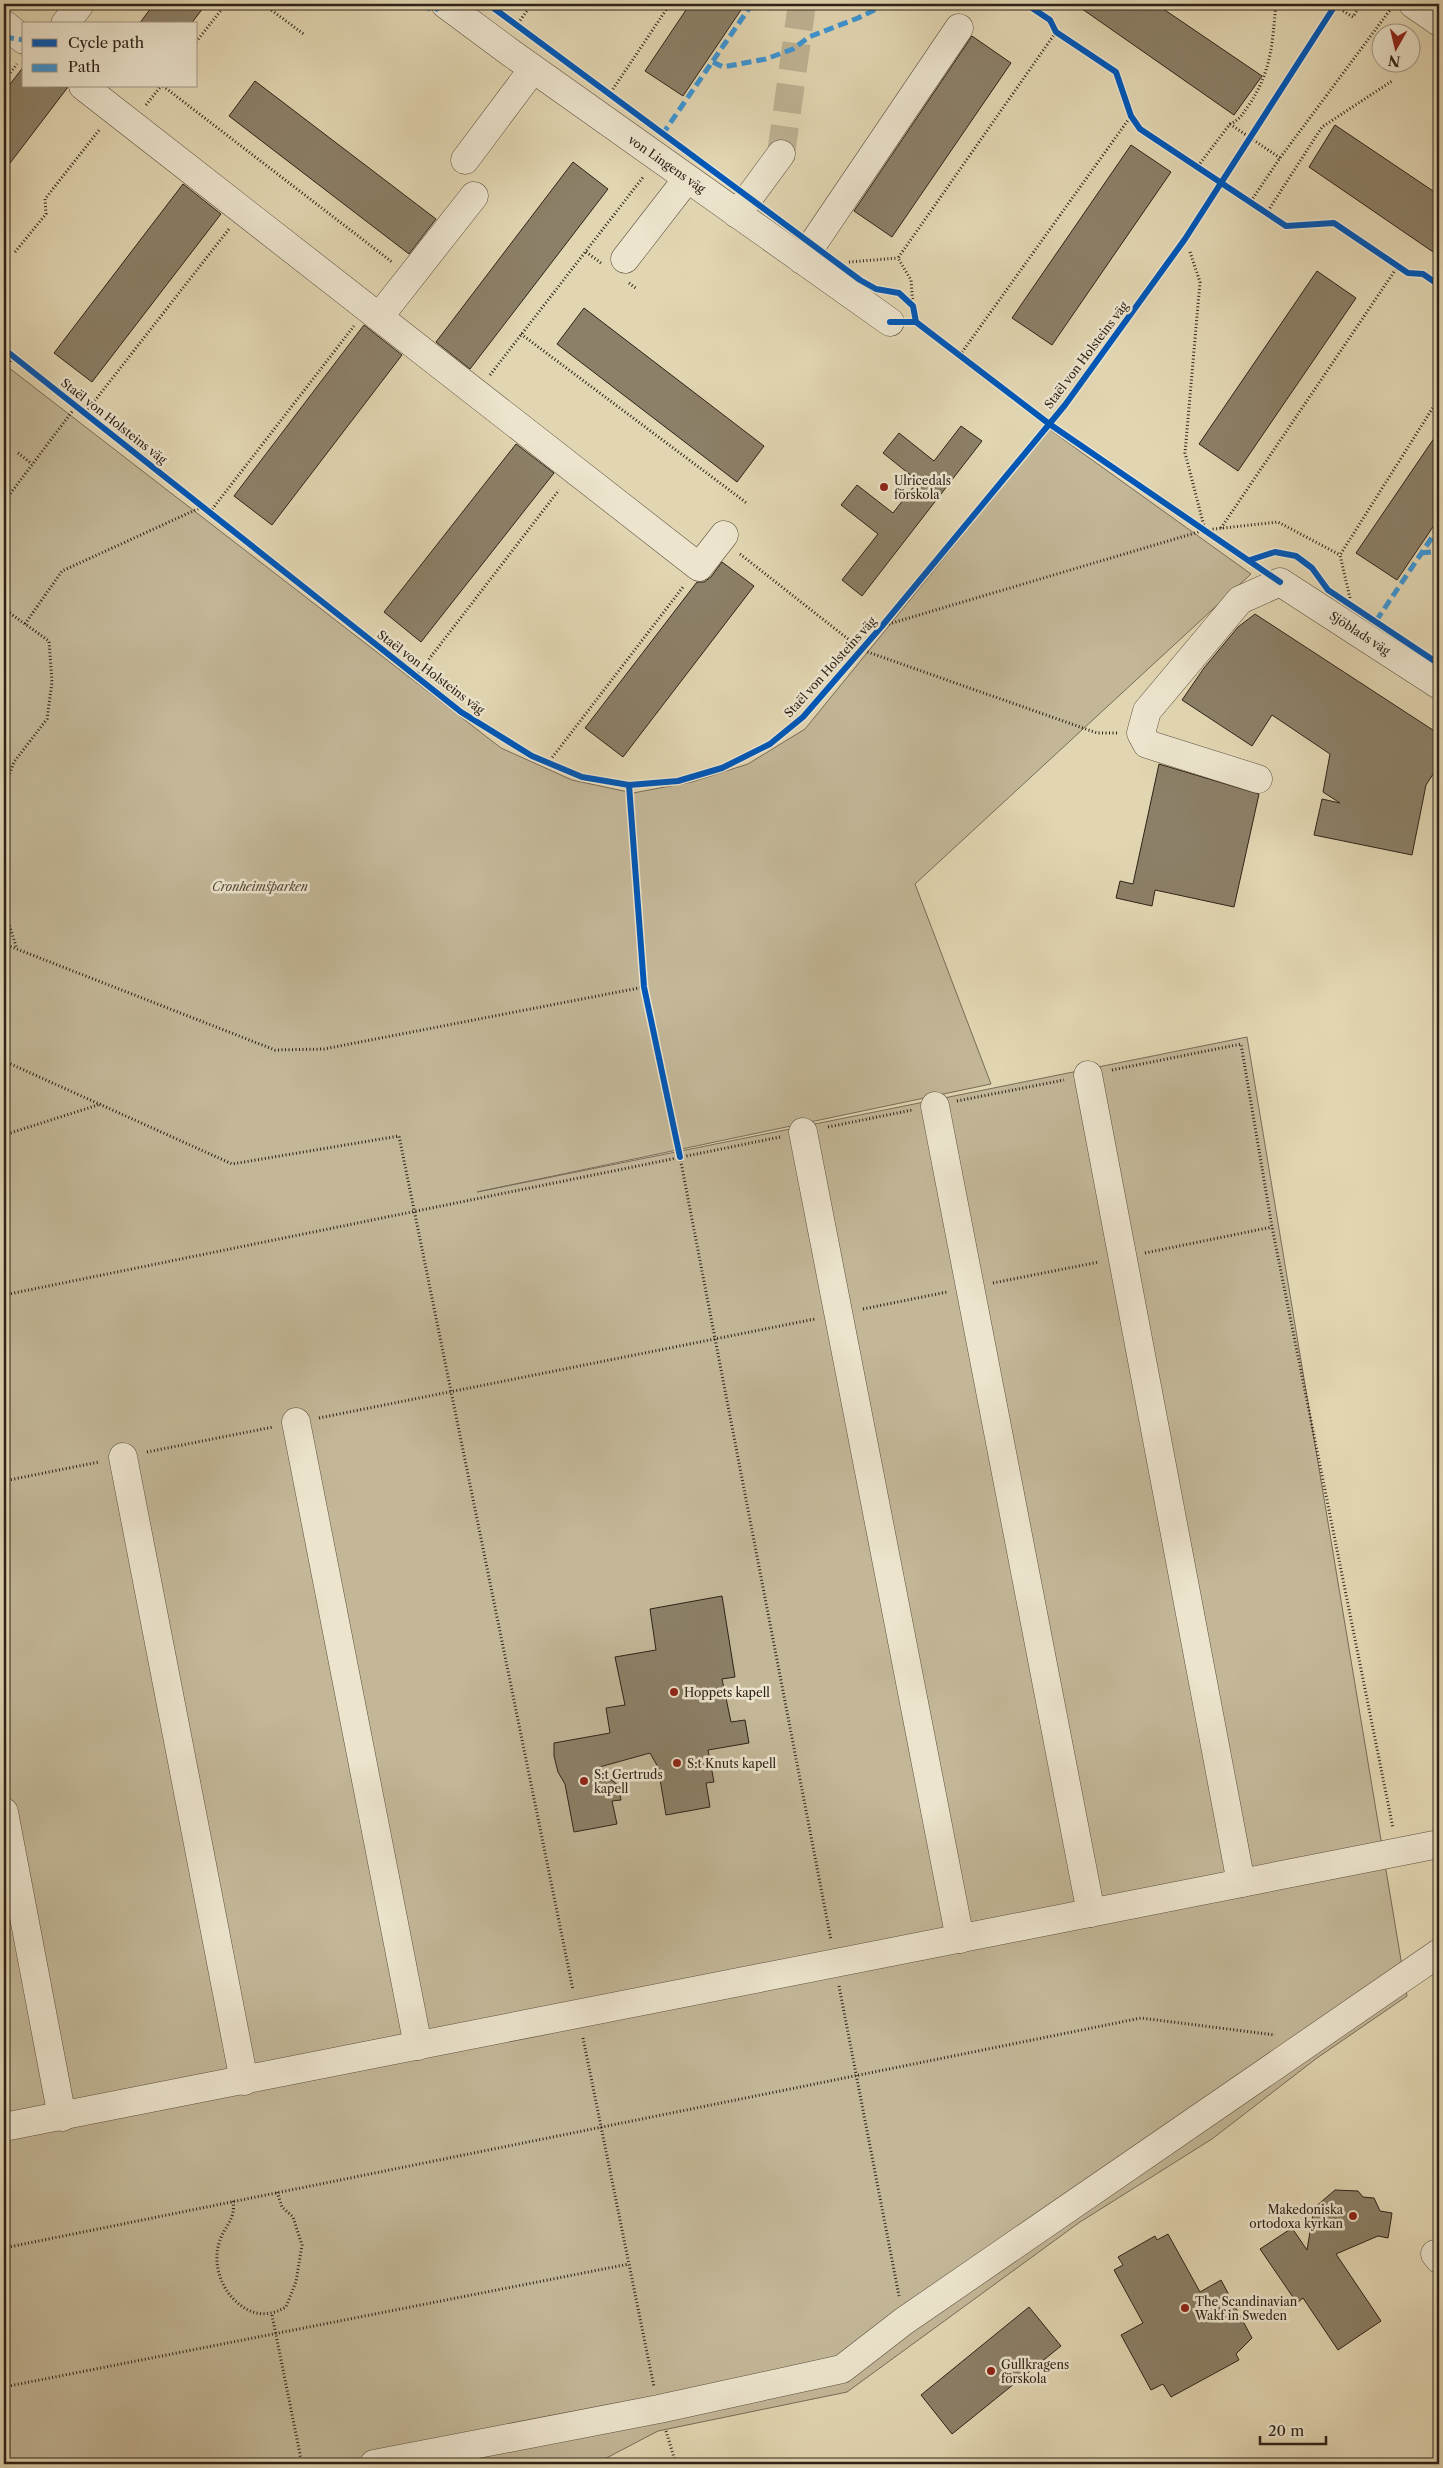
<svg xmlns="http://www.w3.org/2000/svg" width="1443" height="2468" font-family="'Libre Caslon Text',serif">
  <rect width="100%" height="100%" fill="#e2d6b2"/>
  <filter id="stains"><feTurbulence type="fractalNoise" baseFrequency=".004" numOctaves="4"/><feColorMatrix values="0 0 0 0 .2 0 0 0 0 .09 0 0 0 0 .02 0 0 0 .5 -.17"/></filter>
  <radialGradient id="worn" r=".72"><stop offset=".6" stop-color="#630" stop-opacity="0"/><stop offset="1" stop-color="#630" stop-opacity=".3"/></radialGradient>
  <!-- green -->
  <polygon fill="#c3b798" stroke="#786c58" points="4,364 501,748 572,780 633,793 692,782 748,764 805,729 1049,429 1251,574 915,884 991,1084 477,1192 1247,1037 1407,1996 1317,2058 1212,2139 1080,2222 847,2392 658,2431 595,2464 4,2464"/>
  <!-- building -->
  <g fill="#8c8068" stroke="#2e2218">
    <polygon points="154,4 206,4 191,24 139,24"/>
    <polygon points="690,4 745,4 683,96 645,71"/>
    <polygon points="1075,4 1156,4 1262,76 1234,115"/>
    <polygon points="972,36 1011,63 892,237 854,211"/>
    <polygon points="24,66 24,86 68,87 4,171 4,92"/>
    <polygon points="255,81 436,219 409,254 229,116"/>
    <polygon points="1335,125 1439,195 1439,256 1309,167"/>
    <polygon points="1131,145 1171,172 1052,345 1012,318"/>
    <polygon points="573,162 608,189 470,369 436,342"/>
    <polygon points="183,184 221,214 92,382 54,353"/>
    <polygon points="1317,271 1356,298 1238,471 1199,444"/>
    <polygon points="584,308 764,446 737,482 557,344"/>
    <polygon points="364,325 402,355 272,525 234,496"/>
    <polygon points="961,426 982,441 862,596 842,580 878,534 841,505 857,485 893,513 918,481 883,453 899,433 934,461"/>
    <polygon points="1439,431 1439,518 1397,580 1356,553"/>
    <polygon points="516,444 554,473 421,642 384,612"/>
    <polygon points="722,562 754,586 623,757 585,728 697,582 704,582 711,577"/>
    <polygon points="1255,614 1439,734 1439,765 1426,785 1412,855 1314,835 1322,799 1340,803 1323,792 1330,754 1272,715 1252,746 1182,700 1204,668 1238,627"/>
    <polygon points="1159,764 1259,794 1234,907 1155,890 1152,906 1116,898 1120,881 1133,884"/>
    <polygon points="722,1596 735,1677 722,1679 731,1722 745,1720 749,1743 708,1750 714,1782 706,1783 710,1807 666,1815 658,1767 650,1753 596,1768 618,1785 621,1800 612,1801 617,1824 574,1832 565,1784 558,1772 554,1756 554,1743 610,1733 606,1708 625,1705 615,1657 656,1650 650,1609"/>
    <polygon points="1335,2190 1358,2191 1363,2197 1374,2198 1380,2211 1392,2213 1388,2238 1378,2236 1336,2254 1381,2321 1338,2350 1303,2298 1297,2303 1260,2249 1292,2228 1307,2250 1314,2208"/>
    <polygon points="1168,2234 1200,2292 1221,2280 1252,2338 1236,2354 1239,2360 1171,2397 1163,2384 1151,2390 1121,2335 1143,2323 1114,2270 1123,2265 1118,2257 1155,2236 1157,2240"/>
    <polygon points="1029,2307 1061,2346 952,2434 921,2395"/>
  </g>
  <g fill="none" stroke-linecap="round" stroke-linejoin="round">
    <!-- minor-tunnel -->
    <polyline stroke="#beb293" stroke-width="28" stroke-dasharray="28 14" stroke-linecap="butt" points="781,154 802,4"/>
    <!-- minor casing -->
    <g stroke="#5b4f3e" stroke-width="29">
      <g id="minor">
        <polyline points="445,4 511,53 890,322"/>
        <polyline points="1413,4 1439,22"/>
        <polyline points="4,24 24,40"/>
        <polyline points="65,24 80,4"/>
        <polyline points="83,86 699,567 724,535"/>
        <polyline points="465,160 533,69"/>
        <polyline points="737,214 781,154"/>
        <polyline points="625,259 687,179"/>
        <polyline points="802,260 959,28"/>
        <polyline points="379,317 474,196"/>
        <polyline points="1258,779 1147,744 1141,733 1147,711 1240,600 1280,582 1439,685"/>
        <polyline points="1088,1075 1241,1883"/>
        <polyline points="935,1106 1091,1913"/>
        <polyline points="803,1132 960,1939"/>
        <polyline points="296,1422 418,2046"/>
        <polyline points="123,1457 244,2081"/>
        <polyline points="4,1812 62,2117"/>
        <polyline points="4,2127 1439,1844"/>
        <polyline points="1435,2254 1439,2259"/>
        <polyline points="374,2464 659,2409 842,2369 904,2321 1439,1953"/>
      </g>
    </g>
    <!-- path -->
    <g stroke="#2e2218" stroke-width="3" stroke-dasharray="1 2.5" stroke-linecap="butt">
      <polyline points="263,4 305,35"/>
      <polyline points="1343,11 1353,17 1361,4"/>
      <polyline points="516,26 532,4"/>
      <polyline points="196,42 226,4"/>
      <polyline points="4,81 17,64"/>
      <polyline points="163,86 392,262"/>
      <polyline points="609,95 670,4"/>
      <polyline points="146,105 161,86"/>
      <polyline points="1230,124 1280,158"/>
      <path d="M1198,166L1230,124C1240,120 1243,113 1249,105C1272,70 1272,44 1276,4"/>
      <polyline points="1249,204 1280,158 1390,10"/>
      <polyline points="1266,214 1322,127 1392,81"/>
      <polyline points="15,252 46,214 45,199 100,129"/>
      <polyline points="586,252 601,263"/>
      <polyline points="1190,252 1200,282 1185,453 1205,530 1278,522 1340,555"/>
      <polyline points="849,262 898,258"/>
      <polyline points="629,283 637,289"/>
      <polyline points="913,306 911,280 898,258 1056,32"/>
      <polyline points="521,334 748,504"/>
      <polyline points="960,355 1131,116"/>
      <polyline points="4,370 14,356"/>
      <polyline points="490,375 644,176"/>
      <polyline points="86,412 229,229"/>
      <polyline points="18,453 32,464"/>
      <polyline points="4,502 77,405"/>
      <polyline points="210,512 354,326"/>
      <polyline points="1221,528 1398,266"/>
      <polyline points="740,554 862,650 1097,733 1119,733"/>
      <polyline points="1350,598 1340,555 1439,398"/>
      <polyline points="4,609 49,641 52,682 47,719 14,762 4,789"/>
      <polyline points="25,624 62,571 204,506"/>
      <polyline points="882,626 1205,530"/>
      <polyline points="416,676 559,490"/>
      <polyline points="548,763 683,587"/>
      <polyline points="4,909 17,949"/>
      <polyline points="4,944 275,1050 324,1049 644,987"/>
      <polyline points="4,1061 232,1164 399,1136 573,1990"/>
      <polyline points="1112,1070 1241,1044 1272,1227 1393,1828"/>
      <polyline points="957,1101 1064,1080"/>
      <polyline points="828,1127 912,1110"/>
      <polyline points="4,1135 101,1104"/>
      <polyline points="680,1157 831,1940"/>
      <polyline points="1145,1253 1272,1227"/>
      <polyline points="993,1283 1099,1262"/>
      <polyline points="4,1295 780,1137"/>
      <polyline points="863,1309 947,1292"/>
      <polyline points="319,1418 815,1319"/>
      <polyline points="147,1452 273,1427"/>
      <polyline points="4,1481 99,1462"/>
      <polyline points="839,1986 899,2296"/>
      <polyline points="583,2038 654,2387"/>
      <path d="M233,2201C236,2220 224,2226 219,2243C212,2267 223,2294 243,2307C258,2317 272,2315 286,2307L296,2282L302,2245L293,2217L282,2207L277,2192"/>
      <polyline points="4,2248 1141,2018 1275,2035"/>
      <polyline points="272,2315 302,2464"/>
      <polyline points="4,2387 629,2264"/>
      <polyline points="666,2431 676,2464"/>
      <polyline points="1436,2464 1439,2462"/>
    </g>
    <!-- minor -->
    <use href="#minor" stroke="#ece4cd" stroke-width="28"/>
    <!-- quiet -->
    <g stroke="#3c95d4" stroke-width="5" stroke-dasharray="10 5" stroke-linecap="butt">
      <polyline points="422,4 433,11 445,4"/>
      <polyline points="4,37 24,40"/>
      <polyline points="713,62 723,67 766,59 793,49 809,37 858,18 887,4"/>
      <polyline points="662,135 752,4"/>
      <polyline points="1421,553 1439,551"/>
      <polyline points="1376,621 1439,527"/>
    </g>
    <!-- cycleway casing -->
    <g stroke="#ece4cd" stroke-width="9">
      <g id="cycleway">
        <polyline points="488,4 860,280 876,289 899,293 913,306 916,322"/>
        <polyline points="1026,4 1050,20 1056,32 1116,72 1131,116 1140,129 1286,226 1334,223 1408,273 1423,274 1439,285"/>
        <polyline points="890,322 916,322 1048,423 1280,582"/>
        <polyline points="4,349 461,712 532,756 582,777 629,785 678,781 722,768 770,744 803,717 882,626 1065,405 1185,239 1336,4"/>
        <polyline points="1250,560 1275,552 1296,556 1312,568 1328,590 1439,664"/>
        <polyline points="629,785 644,987 680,1157"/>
      </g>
    </g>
    <!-- cycleway -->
    <use href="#cycleway" stroke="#0057b8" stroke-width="6"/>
  </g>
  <!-- markers -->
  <g fill="#8f2418" stroke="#ece4cd" stroke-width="2">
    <circle cx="884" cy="487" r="5"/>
    <circle cx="674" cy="1692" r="5"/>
    <circle cx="677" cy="1763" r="5"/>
    <circle cx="584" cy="1781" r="5"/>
    <circle cx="1353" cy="2216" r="5"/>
    <circle cx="1185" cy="2308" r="5"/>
    <circle cx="991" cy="2371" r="5"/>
  </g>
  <g text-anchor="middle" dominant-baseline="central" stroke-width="5" stroke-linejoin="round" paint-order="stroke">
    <!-- street labels -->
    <g font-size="12" fill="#2e2218" stroke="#ece4cd">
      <text transform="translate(667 164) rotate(35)">von Lingens väg</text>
      <text transform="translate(1086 355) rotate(-53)">Staël von Holsteins väg</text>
      <text transform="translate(114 421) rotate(38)">Staël von Holsteins väg</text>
      <text transform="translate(1360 633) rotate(33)">Sjöblads väg</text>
      <text transform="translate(830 667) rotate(-48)">Staël von Holsteins väg</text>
      <text transform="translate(431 672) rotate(37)">Staël von Holsteins väg</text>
    </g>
    <!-- poi labels -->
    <g font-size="12" fill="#2e2218" stroke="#ece4cd" text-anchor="start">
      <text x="894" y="480">Ulricedals<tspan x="894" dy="14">förskola</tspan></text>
      <text x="684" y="1692">Hoppets kapell</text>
      <text x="687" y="1763">S:t Knuts kapell</text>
      <text x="594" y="1774">S:t Gertruds<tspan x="594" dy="14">kapell</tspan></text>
      <text x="1343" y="2209" text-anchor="end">Makedoniska<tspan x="1343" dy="14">ortodoxa kyrkan</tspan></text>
      <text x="1195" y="2301">The Scandinavian<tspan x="1195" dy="14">Wakf in Sweden</tspan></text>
      <text x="1001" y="2364">Gullkragens<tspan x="1001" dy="14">förskola</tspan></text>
    </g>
    <!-- park labels -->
    <g font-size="12" font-style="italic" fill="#534738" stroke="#ece4cd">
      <text x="260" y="886">Cronheimsparken</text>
    </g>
  </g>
  <!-- margin -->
  <rect width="1443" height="2468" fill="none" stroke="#e2d6b2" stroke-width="20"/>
  <rect x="5" y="5" width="1433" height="2458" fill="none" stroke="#2e2218" stroke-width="2.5"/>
  <rect x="10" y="10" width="1423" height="2448" fill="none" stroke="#2e2218"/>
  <!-- legend -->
  <rect x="22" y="22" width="175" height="65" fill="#ece4cd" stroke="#a09685"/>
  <rect x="32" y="39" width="25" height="8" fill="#0057b8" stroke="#a09685"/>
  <text x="68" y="48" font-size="15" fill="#2e2218">Cycle path</text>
  <rect x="32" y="64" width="25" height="8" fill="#3c95d4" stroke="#a09685"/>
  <text x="68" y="72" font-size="15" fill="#2e2218">Path</text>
  <!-- north arrow -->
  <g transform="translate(1396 48) rotate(188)"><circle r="24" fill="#ece4cd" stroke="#a09685"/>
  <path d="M0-4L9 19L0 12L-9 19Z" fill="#8f2418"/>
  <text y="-8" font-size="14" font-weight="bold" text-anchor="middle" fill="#2e2218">N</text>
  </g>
  <!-- scale -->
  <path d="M1260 2436v8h66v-8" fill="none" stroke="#2e2218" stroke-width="2.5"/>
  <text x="1268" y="2436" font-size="15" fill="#2e2218" stroke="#ece4cd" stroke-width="4" paint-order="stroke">20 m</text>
  <rect width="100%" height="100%" filter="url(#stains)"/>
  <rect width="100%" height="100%" fill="url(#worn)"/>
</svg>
